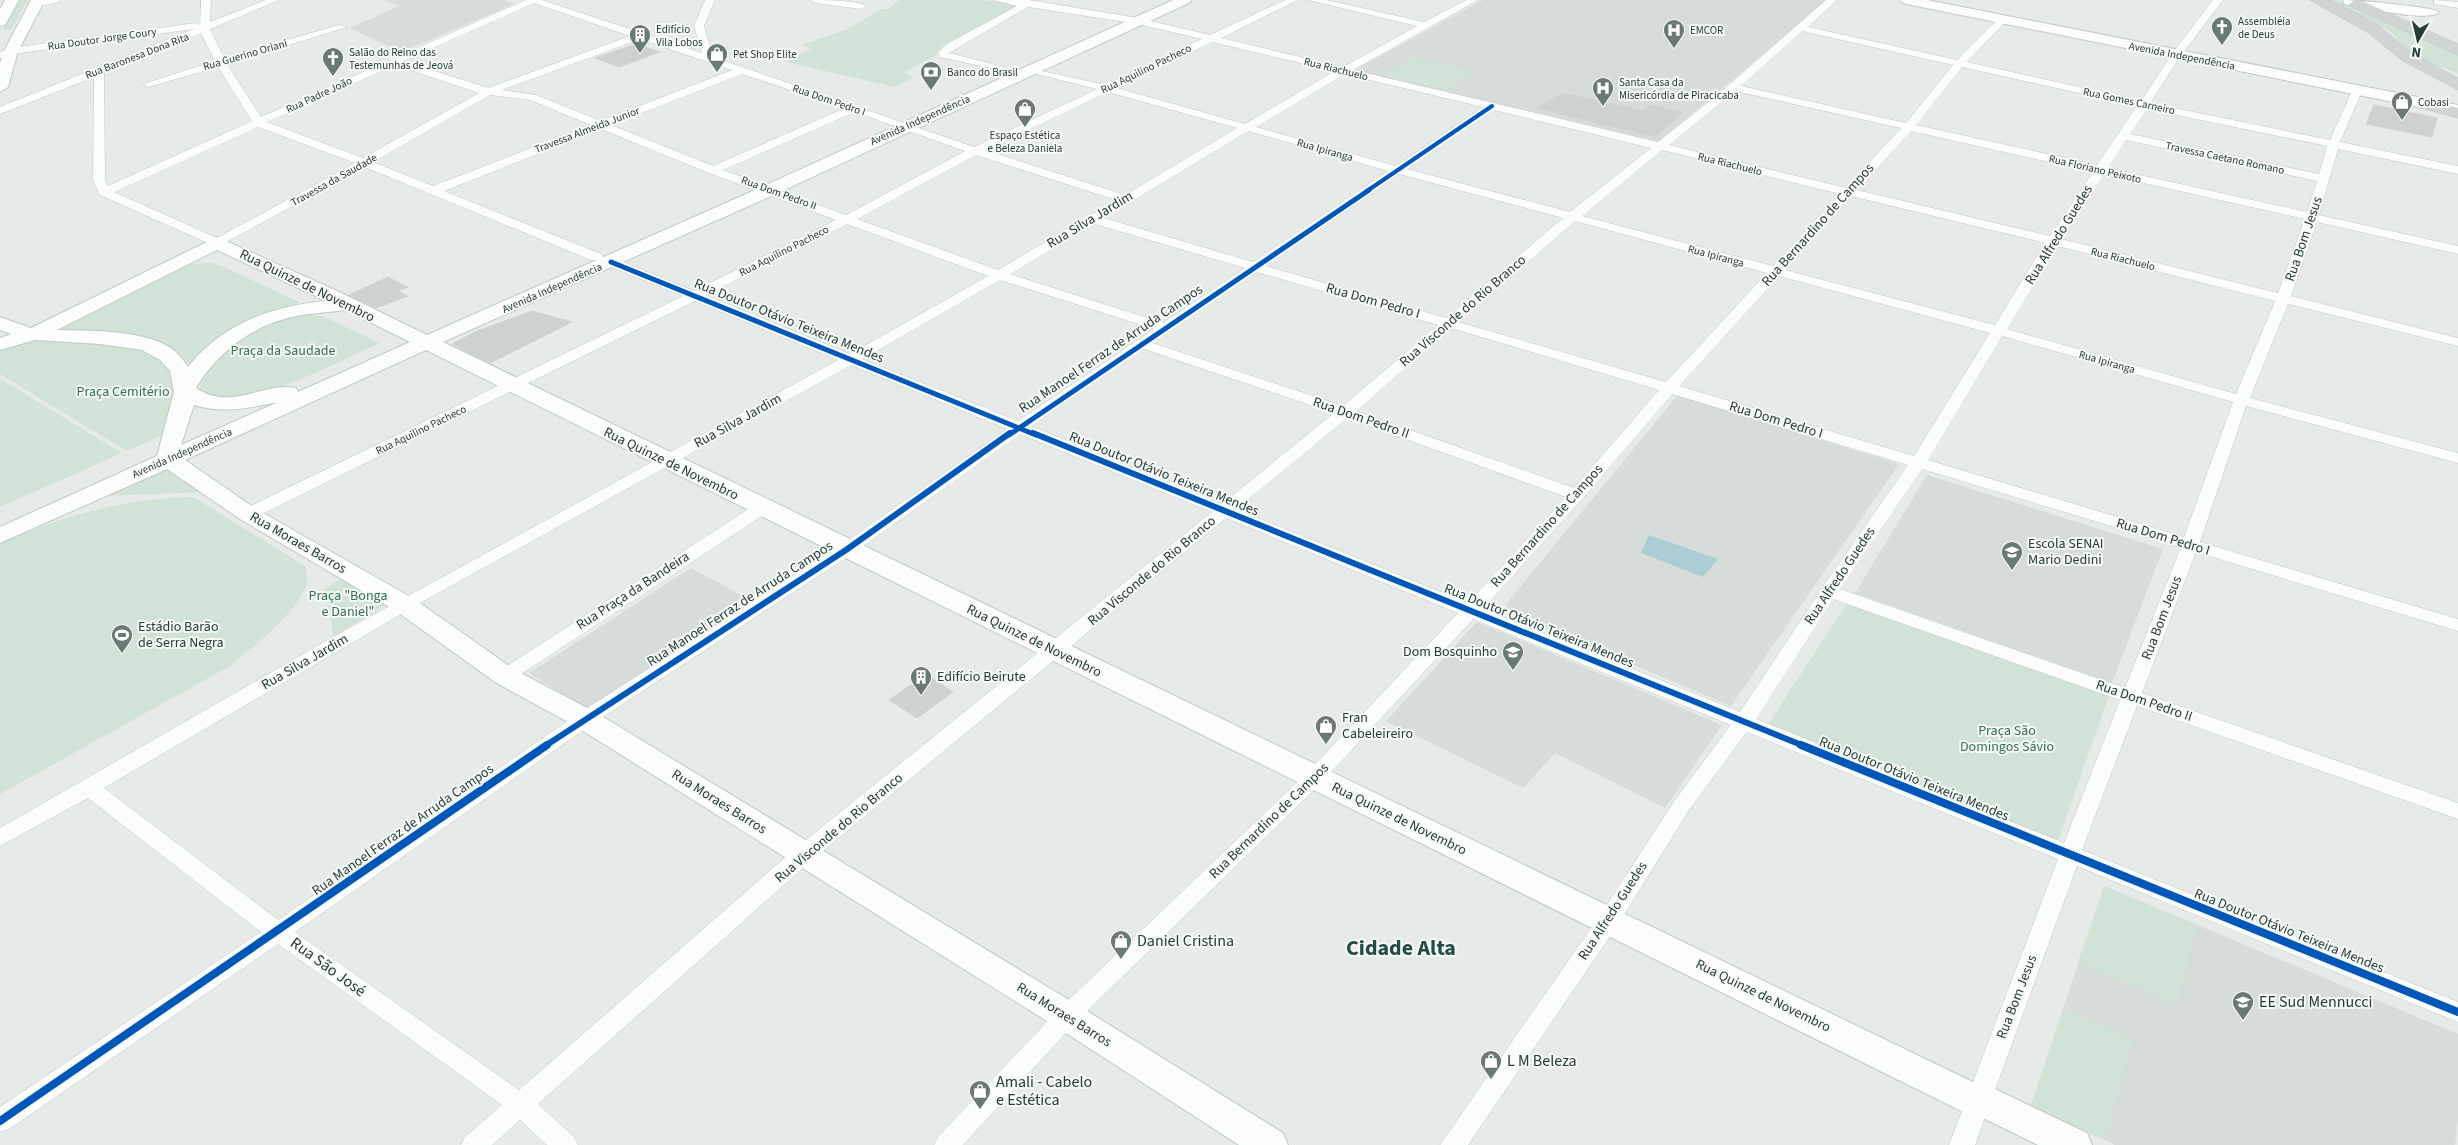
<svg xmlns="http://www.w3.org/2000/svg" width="2458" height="1145" font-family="'Source Sans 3',sans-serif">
  <rect width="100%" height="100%" fill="#e6ebe9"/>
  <!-- built -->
  <g fill="#d5dcd9">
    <polygon points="384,0 505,0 514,4 401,52 350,28 399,6"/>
    <polygon points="1483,0 1828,0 1657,143 1353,71"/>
    <polygon points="1678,395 1899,464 1731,706 1512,614 1506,604"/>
    <polygon points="1927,475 2163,549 2112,683 1855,593"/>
    <polygon points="691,568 754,602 587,708 529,673"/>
    <polygon points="1477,622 1722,725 1665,808 1555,753 1523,788 1386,721"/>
    <polygon points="2104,886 2458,1034 2458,1118 2455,1145 2115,1145 2031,1105"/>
  </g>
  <!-- green -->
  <g fill="#d1e2d7">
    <polygon points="18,0 28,0 12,29 3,30"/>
    <polygon points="899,0 981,0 1022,4 942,46 935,56 904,72 914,78 895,87 786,62 811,49 802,45 848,29 881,9 889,9"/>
    <polygon points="2326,0 2338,0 2458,54 2458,73 2430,64 2406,47 2388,30"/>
    <polygon points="1413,57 1476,71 1448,90 1383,74"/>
    <path d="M211,263L222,266L299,302L294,307L196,363H188C173,336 92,335 61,331L58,328L188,264Z"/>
    <path d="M300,315L322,316L380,343C336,362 266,403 217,396C211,395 205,392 199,390C212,351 261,322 300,315Z"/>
    <path d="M38,337L136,345L168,362C178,386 171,409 166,433L127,451L0,374V351Z"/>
    <polygon points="0,379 122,453 0,507"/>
    <polygon points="168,466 204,492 100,496"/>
    <path d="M193,497L305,566C306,570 307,577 307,581C303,608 249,651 228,667L0,794V544C59,516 127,498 193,497Z"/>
    <polygon points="343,578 387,604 334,636 324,589"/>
    <polygon points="1848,602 2109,695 2058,841 1767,726"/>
    <polygon points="2104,886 2197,925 2177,1005 2078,962"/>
    <polygon points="2063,1008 2133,1039 2105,1140 2031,1105"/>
  </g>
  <!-- water -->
  <polygon fill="#accdd3" points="1649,535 1718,559 1703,577 1641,553"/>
  <!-- building -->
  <g fill="#cdd2d0" stroke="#cfd4d2">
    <polygon points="636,44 660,52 619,67 595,58"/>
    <polygon points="1563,93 1643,111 1651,105 1682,113 1655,137 1537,108"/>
    <polygon points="2374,105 2437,118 2432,137 2366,124"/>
    <polygon points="388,277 408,287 398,291 408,296 376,308 349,295"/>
    <polygon points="532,311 572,322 490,363 452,344 475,332"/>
    <polygon points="926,674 953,692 917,718 889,700"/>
  </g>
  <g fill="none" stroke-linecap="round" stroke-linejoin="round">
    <!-- minor casing -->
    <g stroke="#c3c8c6" stroke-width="1">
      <g id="minor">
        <path d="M34,0H61C55,5 41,6 34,4Z"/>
        <path d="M201,0H211L210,22L266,0H279L210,29L224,58L339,25L347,27L227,64L261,117L526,0H542L702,53L694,26L705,0H715L704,26L713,57L974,147L1097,89L1028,72V68L1106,85L1202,39L1138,24L1028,7L949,53L1008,68V72L940,57L938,53L947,44L1017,6L993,0H1029L1138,18L1210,35L1285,0H1298L1221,38L1343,67L1417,26L1308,0H1326L1424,22L1466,0H1478L1353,70L1658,142L1720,93L1826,0H1837L1808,27L1957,60L2000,17H2006V21L1967,62L2141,101L2172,54L2213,0H2223L2180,57L2150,103L2330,140L2352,91L2357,88L2362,91L2340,142L2458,166V174L2338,149L2319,215L2458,246V254L2317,222L2291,296L2458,338V346L2288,304L2250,398L2458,453V463L2246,406L2200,542L2458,619V631L2196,552L2142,693L2458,803V819L2137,706L2082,850L2458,1002V1022L2077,866L1975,1145H1949L2058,859L1747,732L1689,810L1617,926L1468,1145H1440L1601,914L1675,800L1731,725L1473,619L1321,783L1075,1023L963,1145H934L938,1137L1059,1009L1307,773L1458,613L1226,518L812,860L538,1104L574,1137L578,1145H547L520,1120L492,1145H461L465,1137L502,1105L278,944L9,1129L0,1132V1107L261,932L88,798L0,846V828L324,642L838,360L695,301L254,518H242L240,514L242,510L683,296L606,265L604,262L606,259H616L694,291L836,220L709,173L601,129L444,191L601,254L603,257L601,260H591L365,167L217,247L100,195L93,180L94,77L0,114V107L193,29L13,54L0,58V52L11,48L196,23L200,25ZM534,3L630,36L488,88L403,61ZM1802,31L1953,65L1906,123L1741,86ZM201,33L215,61L143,84L148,87L218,67L252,121L108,186L105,180L104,72ZM640,39L732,70L601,121L536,95L502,90ZM1212,42L1335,71L1245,124L1117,88ZM395,65L479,93L363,158L267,122ZM1962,67L2137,106L2097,165L1916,125ZM742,74L845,108L713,166L611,125ZM1345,74L1483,107L1396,166L1256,127ZM1735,91L1901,128L1846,188L1669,145ZM1108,92L1237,128L1125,195L985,150ZM490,95L530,100L591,125L433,186L373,162ZM2147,109L2327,146L2319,174L2130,134ZM1494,110L1651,148L1570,212L1407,169ZM855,112L965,151L846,215L723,170ZM258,127L355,163L217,238L114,192ZM1248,131L1388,171L1253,262L1104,218ZM1911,131L2093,172L2050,236L1857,190ZM2126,140L2317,181L2307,212L2108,168ZM1662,150L1840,194L1773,266L1582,216ZM976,155L1116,200L998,270L857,219ZM1399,174L1563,218L1446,318L1266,266ZM2104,174L2305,219L2278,293L2061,239ZM1851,196L2045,243L1995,325L1785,270ZM1575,221L1767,273L1666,382L1458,322ZM847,224L988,276L850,354L706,295ZM1095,224L1245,268L1163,323L1010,274ZM2057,246L2275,301L2236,394L2007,329ZM1257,272L1438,325L1343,406L1153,343ZM1779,276L1990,333L1914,456L1679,386ZM1000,280L1154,329L1018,421L862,359ZM1451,328L1659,390L1574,488L1356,411ZM2002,336L2233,402L2184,537L1928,460ZM1144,349L1334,413L1222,504L1031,426ZM851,365L1007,429L840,546L578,714L278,920L104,788L420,603ZM1672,394L1908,465L1823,587L1740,712L1483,609L1583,498ZM1347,418L1566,497L1468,603L1236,509ZM1020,434L1212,512L796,848L519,1090L295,932L592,724L852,554ZM1922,469L2181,547L2125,688L1840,589ZM1833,599L2120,700L2064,843L1756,719Z"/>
        <path d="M810,0C824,0 856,0 866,6L861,9L815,3Z"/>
        <polygon points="2434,0 2458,2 2458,8 2434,4"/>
        <polygon points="762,503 768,504 770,508 768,512 512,680 505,682 498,680 496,676 498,672 756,504"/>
      </g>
    </g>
    <!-- tertiary casing -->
    <g stroke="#c3c8c6" stroke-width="2">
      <path id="tertiary" d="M2343,0C2355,0 2435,7 2439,12C2429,23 2364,7 2348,5L2344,4Z"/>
    </g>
    <!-- secondary casing -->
    <g stroke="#c2c8c6" stroke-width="2">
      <g id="secondary">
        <polygon points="5,0 19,0 5,25 0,26 0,9"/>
        <polygon points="31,0 45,0 18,51 8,87 0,92 0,63 4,51"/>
        <path d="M1173,0H1191L1189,3L758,202L443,342L1979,1085L1995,1089L2087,1133L2092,1145H2038L1981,1117L1965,1113L426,350L185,460L256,509L414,599L515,670L595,712L1079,1006L1283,1133L1288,1145H1239L1055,1026L575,726L495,682L396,611L240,519L167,469L0,543V527L157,456L174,392L170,371L160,360L142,350L100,344L35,340L0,350V338L11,334L0,330V317L31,328L217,237L335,290L427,335L746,194ZM217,250L326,301C272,306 223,323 188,367C185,362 180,356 176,352C150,329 90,331 57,330ZM345,310L410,342L298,392L296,388C264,381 231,412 196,388C215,355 251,327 288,318C307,313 326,313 345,310ZM278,402L181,445L194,405C222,414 250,408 278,402Z"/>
        <polygon points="1899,0 1927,0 2458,105 2458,115 1906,4"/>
      </g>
    </g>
    <!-- primary casing -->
    <g stroke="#c3c9c7" stroke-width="1">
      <g id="primary">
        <polygon points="2310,0 2329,0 2360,15 2379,26 2415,55 2458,78 2458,90 2403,61 2367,32"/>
        <polygon points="2355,0 2362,1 2458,44 2458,55 2352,7 2349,4"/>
        <polygon points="2434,101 2458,108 2458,118 2428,110 2425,106 2428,102"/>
      </g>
    </g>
    <!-- minor -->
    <use href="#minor" fill="#fbfcfc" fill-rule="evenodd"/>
    <!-- tertiary -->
    <use href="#tertiary" fill="#fbfcfc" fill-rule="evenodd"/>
    <!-- secondary -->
    <use href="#secondary" fill="#fbfcfc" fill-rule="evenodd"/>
    <!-- primary -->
    <use href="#primary" fill="#cfd5d4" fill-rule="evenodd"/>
    <!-- cycleway-far3 casing -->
    <g stroke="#f5f9f7" stroke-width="5.5">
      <polyline id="cycleway-far3" points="1367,191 1492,106"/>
    </g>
    <!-- cycleway-far2 casing -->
    <g stroke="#f5f9f7" stroke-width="8">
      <g id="cycleway-far2">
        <polyline points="611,262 1036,435"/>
        <polyline points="1009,435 1369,190"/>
      </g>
    </g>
    <!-- cycleway-far1 casing -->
    <g stroke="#f5f9f7" stroke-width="9">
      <g id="cycleway-far1">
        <polyline points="1033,433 1804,746"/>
        <polyline points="545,746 846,550 1010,433"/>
      </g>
    </g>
    <!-- cycleway casing -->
    <g stroke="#f5f9f7" stroke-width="11">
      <g id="cycleway">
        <polyline points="1801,745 2458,1012"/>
        <polyline points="0,1121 547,745"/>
      </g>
    </g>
    <!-- cycleway-far3 -->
    <use href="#cycleway-far3" stroke="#0057b8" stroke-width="4"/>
    <!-- cycleway-far2 -->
    <use href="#cycleway-far2" stroke="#0057b8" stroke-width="5"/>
    <!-- cycleway-far1 -->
    <use href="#cycleway-far1" stroke="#0057b8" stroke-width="6"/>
    <!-- cycleway -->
    <use href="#cycleway" stroke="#0057b8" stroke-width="8"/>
  </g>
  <!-- icons -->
  <defs>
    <g id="church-pin" transform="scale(1.125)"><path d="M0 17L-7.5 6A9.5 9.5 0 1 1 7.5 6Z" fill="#697975" stroke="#f5f9f7"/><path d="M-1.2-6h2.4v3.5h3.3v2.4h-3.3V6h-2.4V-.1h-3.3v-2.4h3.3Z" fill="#fff"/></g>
    <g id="hospital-pin" transform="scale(1.125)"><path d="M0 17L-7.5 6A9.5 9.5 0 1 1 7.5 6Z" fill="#697975" stroke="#f5f9f7"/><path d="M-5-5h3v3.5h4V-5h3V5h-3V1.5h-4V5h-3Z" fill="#fff"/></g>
    <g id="building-pin" transform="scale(1.125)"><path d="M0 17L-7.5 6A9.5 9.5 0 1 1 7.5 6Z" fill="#697975" stroke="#f5f9f7"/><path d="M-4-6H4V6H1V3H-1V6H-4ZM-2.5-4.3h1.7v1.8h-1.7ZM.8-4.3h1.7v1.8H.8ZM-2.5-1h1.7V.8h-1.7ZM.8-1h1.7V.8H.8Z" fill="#fff"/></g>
    <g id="shop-pin" transform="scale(1.125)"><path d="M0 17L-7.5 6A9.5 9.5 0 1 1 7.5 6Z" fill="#697975" stroke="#f5f9f7"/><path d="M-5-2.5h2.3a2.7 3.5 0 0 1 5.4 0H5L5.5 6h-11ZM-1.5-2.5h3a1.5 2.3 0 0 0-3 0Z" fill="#fff"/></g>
    <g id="bank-pin" transform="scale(1.125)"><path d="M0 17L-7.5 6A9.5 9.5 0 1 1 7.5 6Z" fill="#697975" stroke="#f5f9f7"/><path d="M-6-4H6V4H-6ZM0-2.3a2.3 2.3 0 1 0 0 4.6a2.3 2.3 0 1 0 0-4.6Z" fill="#fff"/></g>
    <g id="university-pin" transform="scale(1.125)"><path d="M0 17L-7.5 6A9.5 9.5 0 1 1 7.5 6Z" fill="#697975" stroke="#f5f9f7"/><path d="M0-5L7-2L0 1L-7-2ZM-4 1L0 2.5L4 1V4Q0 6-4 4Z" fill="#fff"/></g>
    <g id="stadium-pin" transform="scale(1.125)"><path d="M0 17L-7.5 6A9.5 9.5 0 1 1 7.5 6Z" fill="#697975" stroke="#f5f9f7"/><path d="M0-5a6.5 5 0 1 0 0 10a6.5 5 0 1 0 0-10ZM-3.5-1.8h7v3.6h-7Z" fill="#fff"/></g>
    <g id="school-pin" transform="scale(1.125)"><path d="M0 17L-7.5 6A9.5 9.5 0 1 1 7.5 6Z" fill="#697975" stroke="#f5f9f7"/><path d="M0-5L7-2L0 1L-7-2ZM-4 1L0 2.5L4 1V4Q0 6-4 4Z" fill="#fff"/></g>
  </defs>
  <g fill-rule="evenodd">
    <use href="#church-pin" x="2222" y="27"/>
    <use href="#hospital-pin" x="1674" y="30"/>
    <use href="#building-pin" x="640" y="35"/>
    <use href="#shop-pin" x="717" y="54"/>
    <use href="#church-pin" x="333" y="58"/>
    <use href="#bank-pin" x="931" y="72"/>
    <use href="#hospital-pin" x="1603" y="88"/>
    <use href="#shop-pin" x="2402" y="102"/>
    <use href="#shop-pin" x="1025" y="109"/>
    <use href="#university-pin" x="2012" y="552"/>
    <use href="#stadium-pin" x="122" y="635"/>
    <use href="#school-pin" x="1513" y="652"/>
    <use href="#building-pin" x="921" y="677"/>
    <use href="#shop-pin" x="1326" y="726"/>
    <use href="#shop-pin" x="1121" y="941"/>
    <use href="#school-pin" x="2243" y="1002"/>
    <use href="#shop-pin" x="1491" y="1061"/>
    <use href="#shop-pin" x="980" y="1091"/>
  </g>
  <g text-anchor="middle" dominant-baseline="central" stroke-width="4" stroke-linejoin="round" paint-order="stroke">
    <!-- far-poi labels -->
    <g font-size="11" fill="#263c37" stroke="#f5f9f7" text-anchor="start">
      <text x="2238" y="21">Assembléia<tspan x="2238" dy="13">de Deus</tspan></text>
      <text x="656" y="29">Edifício<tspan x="656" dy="13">Vila Lobos</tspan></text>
      <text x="1690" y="30">EMCOR</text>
      <text x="349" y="52">Salão do Reino das<tspan x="349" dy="13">Testemunhas de Jeová</tspan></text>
      <text x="733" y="54">Pet Shop Elite</text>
      <text x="947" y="72">Banco do Brasil</text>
      <text x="1619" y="82">Santa Casa da<tspan x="1619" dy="13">Misericórdia de Piracicaba</tspan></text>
      <text x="2418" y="102">Cobasi</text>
      <text x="1025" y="135" text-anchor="middle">Espaço Estética<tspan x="1025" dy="13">e Beleza Daniela</tspan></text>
    </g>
    <!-- far-street labels -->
    <g font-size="11" fill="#263c37" stroke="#f5f9f7">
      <text transform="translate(102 39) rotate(-8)">Rua Doutor Jorge Coury</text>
      <text transform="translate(245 55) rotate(-16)">Rua Guerino Oriani</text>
      <text transform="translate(137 56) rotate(-21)">Rua Baronesa Dona Rita</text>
      <text transform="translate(2182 56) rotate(11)">Avenida Independência</text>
      <text transform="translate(1146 69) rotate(-26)">Rua Aquilino Pacheco</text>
      <text transform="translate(1336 69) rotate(14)">Rua Riachuelo</text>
      <text transform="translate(319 95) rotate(-25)">Rua Padre João</text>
      <text transform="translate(829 100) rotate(19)">Rua Dom Pedro I</text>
      <text transform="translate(2129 101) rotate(12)">Rua Gomes Carneiro</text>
      <text transform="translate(920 120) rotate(-24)">Avenida Independência</text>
      <text transform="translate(587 130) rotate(-21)">Travessa Almeida Junior</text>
      <text transform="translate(1325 150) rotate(16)">Rua Ipiranga</text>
      <text transform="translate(2225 158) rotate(12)">Travessa Caetano Romano</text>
      <text transform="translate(1730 164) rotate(14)">Rua Riachuelo</text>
      <text transform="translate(2095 169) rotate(13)">Rua Floriano Peixoto</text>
      <text transform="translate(334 180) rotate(-29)">Travessa da Saudade</text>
      <text transform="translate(779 193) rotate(20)">Rua Dom Pedro II</text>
      <text transform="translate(784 251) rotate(-27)">Rua Aquilino Pacheco</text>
      <text transform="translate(1716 256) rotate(15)">Rua Ipiranga</text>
      <text transform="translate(2123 259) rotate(14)">Rua Riachuelo</text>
      <text transform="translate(552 288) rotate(-24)">Avenida Independência</text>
      <text transform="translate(2107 362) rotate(16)">Rua Ipiranga</text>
      <text transform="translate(421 430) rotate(-26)">Rua Aquilino Pacheco</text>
      <text transform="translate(182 453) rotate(-24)">Avenida Independência</text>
    </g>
    <!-- street labels -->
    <g font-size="14" fill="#263c37" stroke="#f5f9f7">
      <text transform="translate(1090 220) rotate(-31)">Rua Silva Jardim</text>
      <text transform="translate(1818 225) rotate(-48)">Rua Bernardino de Campos</text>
      <text transform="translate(2059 235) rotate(-58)">Rua Alfredo Guedes</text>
      <text transform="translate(2304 239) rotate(-71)">Rua Bom Jesus</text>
      <text transform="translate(307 286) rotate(26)">Rua Quinze de Novembro</text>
      <text transform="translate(1373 301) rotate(16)">Rua Dom Pedro I</text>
      <text transform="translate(1463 311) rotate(-41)">Rua Visconde do Rio Branco</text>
      <text transform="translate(789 321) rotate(22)">Rua Doutor Otávio Teixeira Mendes</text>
      <text transform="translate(1111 349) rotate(-34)">Rua Manoel Ferraz de Arruda Campos</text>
      <text transform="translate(1361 418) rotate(19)">Rua Dom Pedro II</text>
      <text transform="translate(1776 420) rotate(17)">Rua Dom Pedro I</text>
      <text transform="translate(738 421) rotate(-29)">Rua Silva Jardim</text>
      <text transform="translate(671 464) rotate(26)">Rua Quinze de Novembro</text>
      <text transform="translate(1164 474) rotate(22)">Rua Doutor Otávio Teixeira Mendes</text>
      <text transform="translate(1547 526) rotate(-48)">Rua Bernardino de Campos</text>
      <text transform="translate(2163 537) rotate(17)">Rua Dom Pedro I</text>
      <text transform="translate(298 543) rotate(30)">Rua Moraes Barros</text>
      <text transform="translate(1152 571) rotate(-40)">Rua Visconde do Rio Branco</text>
      <text transform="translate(1840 576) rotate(-56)">Rua Alfredo Guedes</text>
      <text transform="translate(633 591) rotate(-33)">Rua Praça da Bandeira</text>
      <text transform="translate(740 604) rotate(-33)">Rua Manoel Ferraz de Arruda Campos</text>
      <text transform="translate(2162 618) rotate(-69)">Rua Bom Jesus</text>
      <text transform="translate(1539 626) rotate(22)">Rua Doutor Otávio Teixeira Mendes</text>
      <text transform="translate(1034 641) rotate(26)">Rua Quinze de Novembro</text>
      <text transform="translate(305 662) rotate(-30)">Rua Silva Jardim</text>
      <text transform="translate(2144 701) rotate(19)">Rua Dom Pedro II</text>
      <text transform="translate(1914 779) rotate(22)">Rua Doutor Otávio Teixeira Mendes</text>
      <text transform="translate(719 802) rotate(32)">Rua Moraes Barros</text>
      <text transform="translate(1399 819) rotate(26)">Rua Quinze de Novembro</text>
      <text transform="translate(1269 821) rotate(-44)">Rua Bernardino de Campos</text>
      <text transform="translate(839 828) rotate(-40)">Rua Visconde do Rio Branco</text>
      <text transform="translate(403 830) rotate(-35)">Rua Manoel Ferraz de Arruda Campos</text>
      <text transform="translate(1613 911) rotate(-57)">Rua Alfredo Guedes</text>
      <text transform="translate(2289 931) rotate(22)">Rua Doutor Otávio Teixeira Mendes</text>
      <text transform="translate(1763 996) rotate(26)">Rua Quinze de Novembro</text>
      <text transform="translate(2017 997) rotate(-69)">Rua Bom Jesus</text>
      <text transform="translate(1064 1015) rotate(32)">Rua Moraes Barros</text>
    </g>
    <!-- park labels -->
    <g font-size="14" fill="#356e4d" stroke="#f5f9f7">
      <text x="283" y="351">Praça da Saudade</text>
      <text x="123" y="392">Praça Cemitério</text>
      <text x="348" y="596">Praça "Bonga<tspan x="348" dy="16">e Daniel"</tspan></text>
      <text x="2007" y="731">Praça São<tspan x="2007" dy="16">Domingos Sávio</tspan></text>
    </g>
    <!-- poi labels -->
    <g font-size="14" fill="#263c37" stroke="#f5f9f7" text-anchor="start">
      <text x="2028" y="544">Escola SENAI<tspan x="2028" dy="16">Mario Dedini</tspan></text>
      <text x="138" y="627">Estádio Barão<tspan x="138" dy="16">de Serra Negra</tspan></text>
      <text x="1497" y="652" text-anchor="end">Dom Bosquinho</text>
      <text x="937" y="677">Edifício Beirute</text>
      <text x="1342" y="718">Fran<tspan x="1342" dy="16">Cabeleireiro</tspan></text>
    </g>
    <!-- near-poi labels -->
    <g font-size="16" fill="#263c37" stroke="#f5f9f7" text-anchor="start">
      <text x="1137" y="941">Daniel Cristina</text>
      <text x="2259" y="1002">EE Sud Mennucci</text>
      <text x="1507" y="1061">L M Beleza</text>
      <text x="996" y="1082">Amali - Cabelo<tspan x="996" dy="18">e Estética</tspan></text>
    </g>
    <!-- near-street labels -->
    <g font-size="16" fill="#263c37" stroke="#f5f9f7">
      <text transform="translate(328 967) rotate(36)">Rua São José</text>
    </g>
    <!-- near-district labels -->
    <g font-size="22" font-weight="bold" fill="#244c44" stroke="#f5f9f7">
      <text x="1401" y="948">Cidade Alta</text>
    </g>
  </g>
  <!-- north arrow -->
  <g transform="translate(2418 40) rotate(188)" stroke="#f5f9f7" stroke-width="4" paint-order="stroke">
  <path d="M0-4L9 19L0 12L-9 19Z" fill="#263c37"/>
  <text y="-8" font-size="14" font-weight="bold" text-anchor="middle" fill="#263c37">N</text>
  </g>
</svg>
